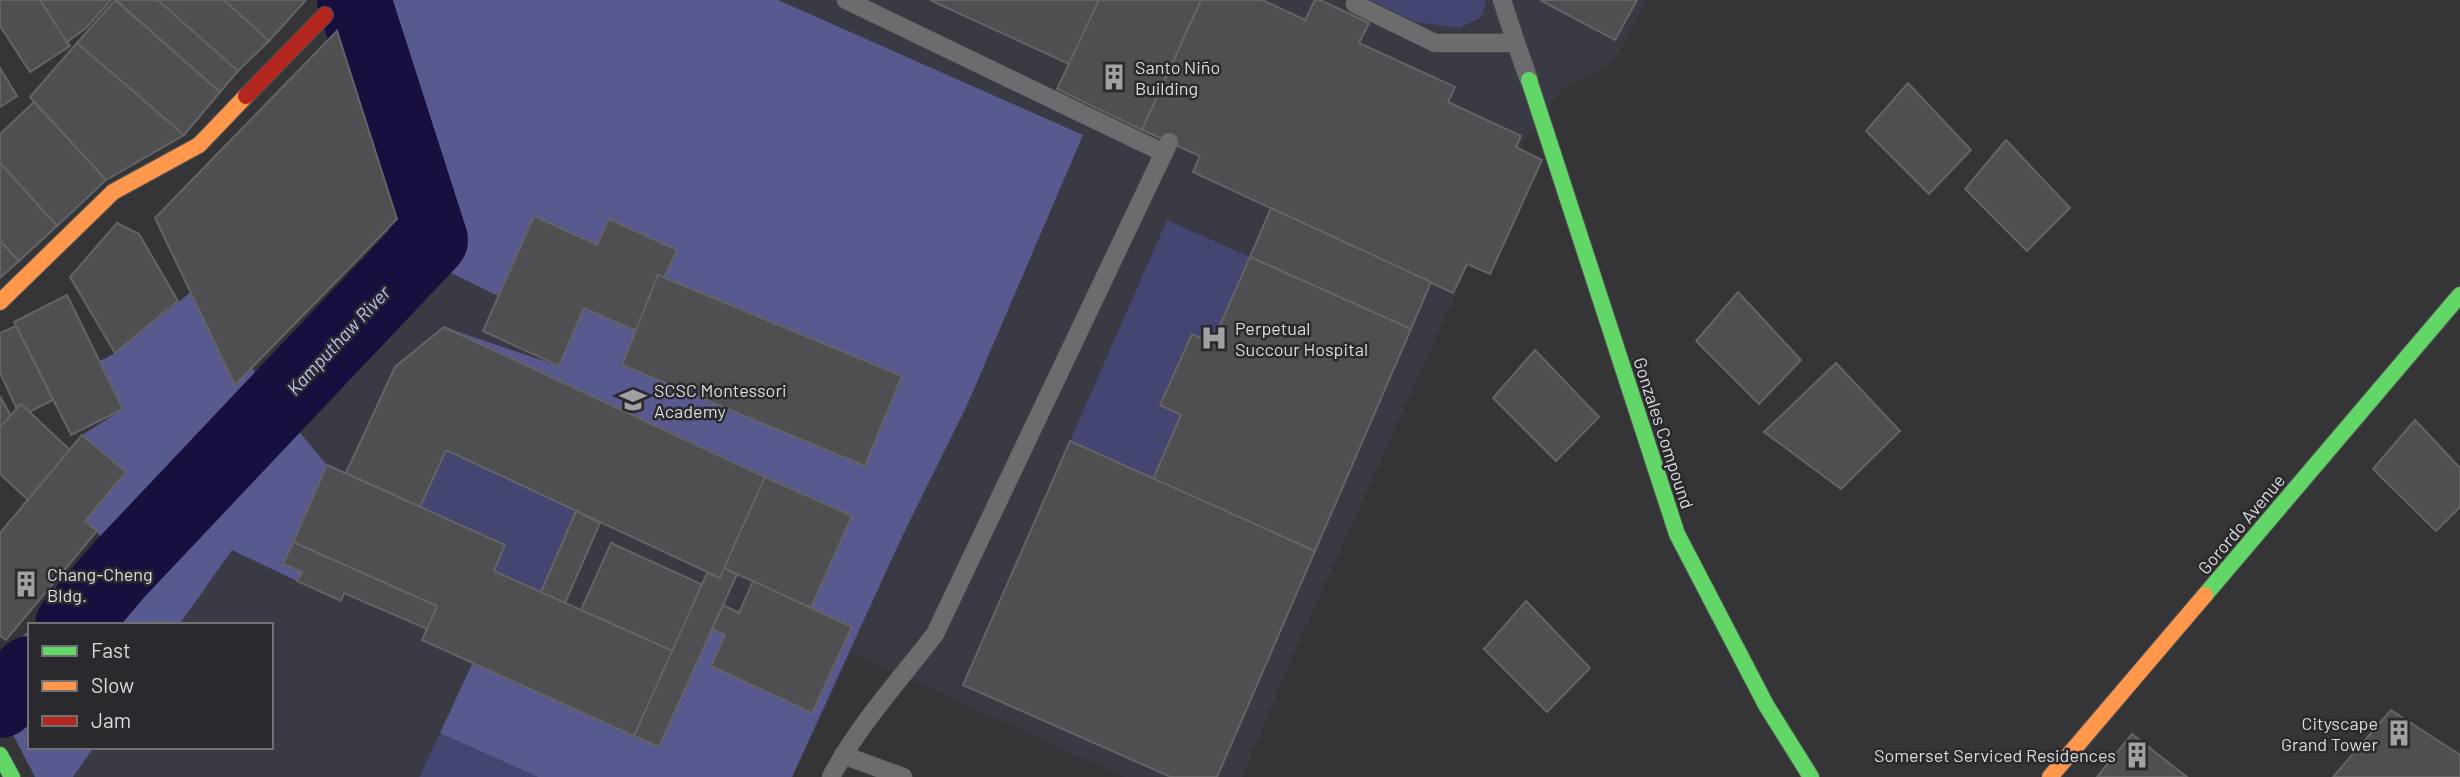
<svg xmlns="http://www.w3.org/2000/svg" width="2460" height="777" font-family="Barlow,sans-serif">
  <rect width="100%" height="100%" fill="#353537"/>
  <!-- built -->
  <polygon fill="#393a43" points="342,0 1648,0 1613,62 1564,88 1526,138 1298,644 1242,777 1124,777 852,653 793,777 47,777 34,747 271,747 271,625 102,625 425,260"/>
  <!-- green -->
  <g fill="#444570">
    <polygon points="1370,0 1485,0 1486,1 1482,17 1459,28 1415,22"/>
    <polygon points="1167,220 1250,257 1212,343 1191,334 1160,405 1181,415 1153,479 1070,441"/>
    <polygon points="446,450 576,511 541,592 494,571 505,545 420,507"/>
    <polygon points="440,733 538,777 419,777"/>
  </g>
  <!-- forest -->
  <g fill="#58598e">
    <polygon points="342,0 778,0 1083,135 968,403 901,539 792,777 538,777 440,733 473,662 712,629 725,635 712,666 812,713 852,627 811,608 851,516 444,327 559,366 584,308 636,331 622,365 865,466 901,376 664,278 677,250 609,219 597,245 534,217 498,296 425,260"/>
    <polygon points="191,292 252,367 262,387 327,465 283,563 302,572 297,581 232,550 179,625 34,625 107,549 97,531 85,521 126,472 82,435 123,409 100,361 115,353"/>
    <polygon points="30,629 30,747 94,747 73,777 35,777 0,710 0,660"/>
  </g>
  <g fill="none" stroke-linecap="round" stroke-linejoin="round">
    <!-- river -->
    <g stroke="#17103f" stroke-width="74">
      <polyline points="72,625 119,570 431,240 354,0"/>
      <polyline points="0,701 30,673"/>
    </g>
  </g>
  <!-- building -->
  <g fill="#4f4f51" stroke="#646466" stroke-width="2">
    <polygon points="0,0 40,0 70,46 30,72 0,26"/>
    <polygon points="40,0 111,0 86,28 67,42"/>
    <polygon points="115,0 220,92 184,135 77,43"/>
    <polygon points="116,0 158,0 238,71 220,92"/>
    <polygon points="158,0 224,0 269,41 238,71"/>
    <polygon points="224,0 306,0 269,41"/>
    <polygon points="930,0 1099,0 1069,64"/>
    <polygon points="1099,0 1201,0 1142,130 1057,89"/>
    <polygon points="1201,0 1262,0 1305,20 1315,0 1320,0 1369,23 1359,43 1455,87 1448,102 1521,136 1516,147 1542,160 1490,274 1467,264 1453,293 1193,172 1200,156 1142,130"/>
    <polygon points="1540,0 1637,0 1615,40"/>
    <polygon points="337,31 397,219 235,385 155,218"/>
    <polygon points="77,43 184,135 106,180 30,97"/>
    <polygon points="0,68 17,96 0,107"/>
    <polygon points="1908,83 1971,150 1929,194 1866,131"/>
    <polygon points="34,102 106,180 57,226 0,163 0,134"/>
    <polygon points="2006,140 2070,208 2027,251 1965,189"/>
    <polygon points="0,163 57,226 19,261 0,241"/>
    <polygon points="1271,208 1431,282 1411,329 1250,257"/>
    <polygon points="534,216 597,245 609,219 677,250 664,278 658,275 636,331 584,308 559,366 483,331"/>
    <polygon points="117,223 139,234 178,301 115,353 70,277"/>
    <polygon points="0,241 19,261 0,278"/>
    <polygon points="1250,257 1411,329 1315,551 1153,479 1181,415 1160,405 1192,334 1212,343"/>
    <polygon points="658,275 902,376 865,466 622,365"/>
    <polygon points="1738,292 1801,360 1759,404 1696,341"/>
    <polygon points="67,295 123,409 71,435 14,322"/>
    <polygon points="16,326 53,400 29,412 21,404 16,407 0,373 0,333"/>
    <polygon points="444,327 765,477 720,578 446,450 420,507 346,473 395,367"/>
    <polygon points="1535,350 1599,417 1556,461 1493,398"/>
    <polygon points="1836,363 1900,431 1841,489 1764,432"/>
    <polygon points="0,396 11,416 0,427"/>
    <polygon points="21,404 70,450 28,500 0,474 0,427"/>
    <polygon points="2415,420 2460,468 2460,507 2436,531 2373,469"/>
    <polygon points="82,435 126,472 85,521 97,531 6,640 0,636 0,533"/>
    <polygon points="1070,441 1315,551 1217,777 1171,777 963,685"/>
    <polygon points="327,465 505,545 494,571 673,651 634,736 422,640 437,606 293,542"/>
    <polygon points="765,477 852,516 811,608 724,568"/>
    <polygon points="576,511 600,523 565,603 541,592"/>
    <polygon points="293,542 437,606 427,629 344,593 341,601 297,581 302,572 283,564"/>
    <polygon points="611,543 703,585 673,651 581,610"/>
    <polygon points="724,568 737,574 659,747 634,736 707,573 720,578"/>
    <polygon points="753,581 852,627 812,713 711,666 725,635 712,629 723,605 739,613"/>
    <polygon points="1526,601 1590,668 1547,712 1484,649"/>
    <polygon points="2391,710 2460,755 2460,777 2333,777"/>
    <polygon points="2132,734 2187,777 2097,777"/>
  </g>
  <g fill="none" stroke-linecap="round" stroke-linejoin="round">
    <!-- lane casing -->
    <g stroke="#525354" stroke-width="19">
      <g id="lane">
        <polyline points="846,0 1164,153"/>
        <polyline points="1502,0 1516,43"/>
        <polyline points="1355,4 1435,43 1516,43 1529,80"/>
        <polyline points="843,755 903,777"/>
        <path d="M831,777C859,724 899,681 935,634L1169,142"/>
      </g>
    </g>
    <!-- fast casing -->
    <g stroke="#525354" stroke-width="18">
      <g id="fast">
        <polyline points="1529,80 1677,534 1766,705 1811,777"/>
        <polyline points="2205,595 2460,295"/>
        <polyline points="0,755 12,777"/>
      </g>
    </g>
    <!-- slow casing -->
    <g stroke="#525354" stroke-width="18">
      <g id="slow">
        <polyline points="0,302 113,192 199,145 246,96"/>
        <polyline points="2050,777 2205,595"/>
      </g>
    </g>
    <!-- jam casing -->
    <g stroke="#525354" stroke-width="18">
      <polyline id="jam" points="246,96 325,15"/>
    </g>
    <!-- lane -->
    <use href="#lane" stroke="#6c6c6e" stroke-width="18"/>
    <!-- fast -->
    <use href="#fast" stroke="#63d668" stroke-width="16"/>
    <!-- slow -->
    <use href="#slow" stroke="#ff974d" stroke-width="16"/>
    <!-- jam -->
    <use href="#jam" stroke="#b3261e" stroke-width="16"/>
  </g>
  <!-- icons -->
  <defs>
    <g id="building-bare" transform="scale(2.1)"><path d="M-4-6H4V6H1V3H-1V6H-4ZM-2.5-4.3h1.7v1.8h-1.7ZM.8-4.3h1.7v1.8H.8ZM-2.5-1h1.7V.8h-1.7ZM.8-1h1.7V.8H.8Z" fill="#a1a1a4" stroke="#2a2a2e" stroke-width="2.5" paint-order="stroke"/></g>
    <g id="hospital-bare" transform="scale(2.1)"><path d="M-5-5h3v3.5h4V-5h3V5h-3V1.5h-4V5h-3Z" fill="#a1a1a4" stroke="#2a2a2e" stroke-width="2.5" paint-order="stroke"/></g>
    <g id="school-bare" transform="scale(2.1)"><path d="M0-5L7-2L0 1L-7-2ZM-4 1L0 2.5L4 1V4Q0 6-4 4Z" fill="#a1a1a4" stroke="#2a2a2e" stroke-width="2.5" paint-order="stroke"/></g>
  </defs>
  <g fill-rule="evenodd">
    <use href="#building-bare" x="1114" y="77"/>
    <use href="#hospital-bare" x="1214" y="338"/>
    <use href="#school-bare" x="633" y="400"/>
    <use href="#building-bare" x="26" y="584"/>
    <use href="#building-bare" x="2399" y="733"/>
    <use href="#building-bare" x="2137" y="755"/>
  </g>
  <g text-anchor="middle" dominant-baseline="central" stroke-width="5" stroke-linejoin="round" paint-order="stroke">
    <!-- poi labels -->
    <g font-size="18" fill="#dbdbde" stroke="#2a2a2e" text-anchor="start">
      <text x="1135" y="67">Santo Niño<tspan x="1135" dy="21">Building</tspan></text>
      <text x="1235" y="328">Perpetual<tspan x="1235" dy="21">Succour Hospital</tspan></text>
      <text x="654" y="390">SCSC Montessori<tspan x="654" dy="21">Academy</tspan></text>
      <text x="47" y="574">Chang-Cheng<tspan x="47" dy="21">Bldg.</tspan></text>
      <text x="2378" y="723" text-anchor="end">Cityscape<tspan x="2378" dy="21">Grand Tower</tspan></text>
      <text x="2116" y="755" text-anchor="end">Somerset Serviced Residences</text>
    </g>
    <!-- street labels -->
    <g font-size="18" fill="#dbdbde" stroke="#2a2a2e">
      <text transform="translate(1664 433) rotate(72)">Gonzales Compound</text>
      <text transform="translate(2241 524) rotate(-50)">Gorordo Avenue</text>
    </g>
    <!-- water labels -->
    <g font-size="19" font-style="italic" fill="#bdc1f6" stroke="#2a2a2e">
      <text transform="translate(338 340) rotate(-47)">Kamputhaw River</text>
    </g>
  </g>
  <!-- legend -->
  <rect x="28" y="623" width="245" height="126" fill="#2a2a2e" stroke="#717174" stroke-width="2"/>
  <rect x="42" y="646" width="35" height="10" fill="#63d668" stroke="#717174" stroke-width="2"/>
  <text x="91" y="658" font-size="21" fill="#dbdbde">Fast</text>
  <rect x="42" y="681" width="35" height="10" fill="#ff974d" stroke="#717174" stroke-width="2"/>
  <text x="91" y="693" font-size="21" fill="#dbdbde">Slow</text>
  <rect x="42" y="716" width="35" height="10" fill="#b3261e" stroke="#717174" stroke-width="2"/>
  <text x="91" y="728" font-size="21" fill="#dbdbde">Jam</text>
</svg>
